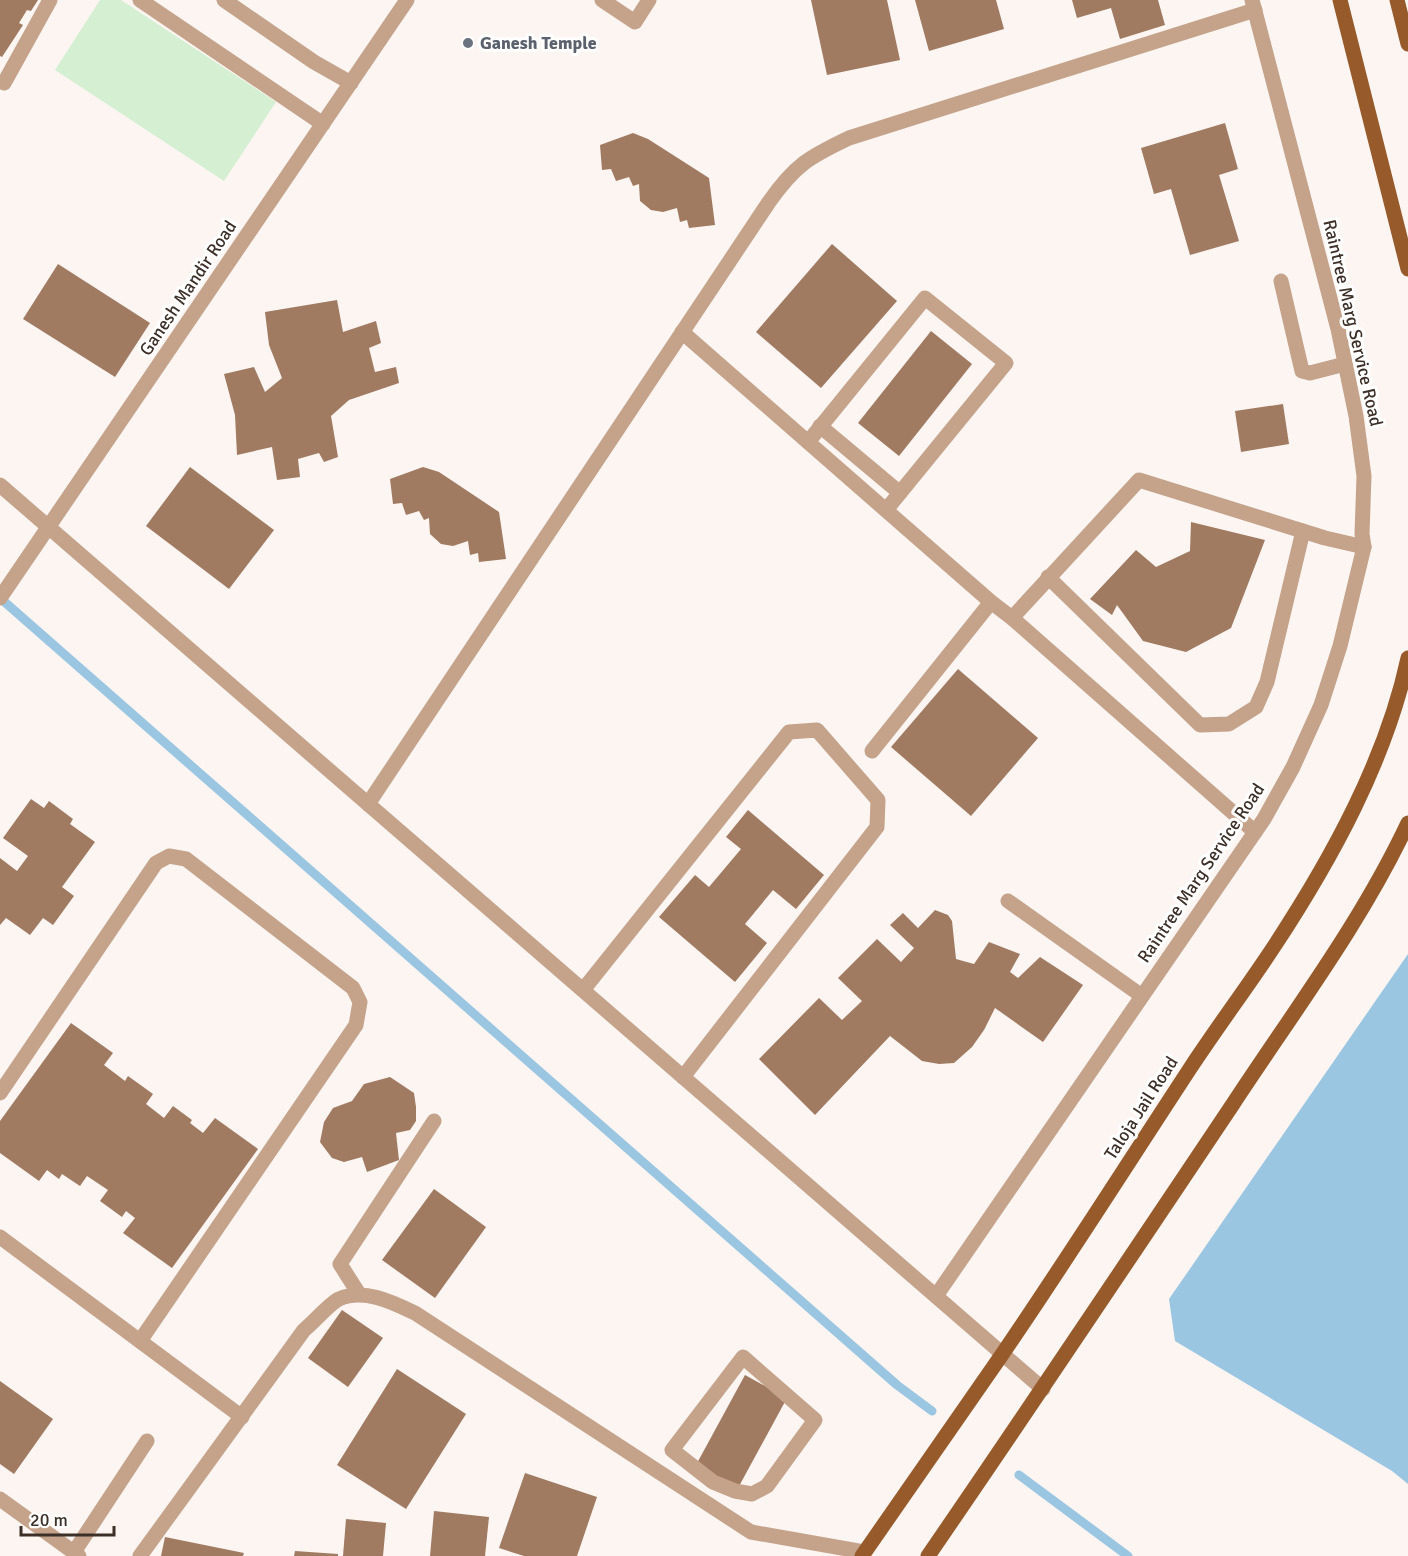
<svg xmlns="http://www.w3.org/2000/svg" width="1408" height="1556" font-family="Signika,sans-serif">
  <rect width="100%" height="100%" fill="#fcf5f1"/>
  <!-- green -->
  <polygon fill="#d4efd2" points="100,0 121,0 276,102 224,181 55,70"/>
  <!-- water -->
  <polygon fill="#9bc6e1" points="1408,954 1408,1484 1392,1471 1175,1341 1169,1299"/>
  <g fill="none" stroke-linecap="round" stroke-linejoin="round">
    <!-- stream -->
    <g stroke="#9bc6e1" stroke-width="9">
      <polyline points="0,598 897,1385 932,1411"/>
      <polyline points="1019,1475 1128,1556"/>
    </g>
  </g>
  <!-- building -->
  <g fill="#a17a62">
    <polygon points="0,0 38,0 31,11 27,10 19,23 23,25 2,57 0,56"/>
    <polygon points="811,0 887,0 900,60 827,75"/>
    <polygon points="915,0 996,0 1004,29 929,51"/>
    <polygon points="1072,0 1158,0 1165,25 1120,39 1111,8 1077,18"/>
    <polygon points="1225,123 1238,169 1219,175 1239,241 1190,255 1171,189 1154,194 1141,148"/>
    <polygon points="633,133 648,139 709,178 715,225 689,228 687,220 680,222 677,208 663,212 651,210 640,201 639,184 633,186 629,177 616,181 611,169 602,170 600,145"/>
    <polygon points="832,244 897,301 821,388 756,332"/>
    <polygon points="58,264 150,323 115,377 23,319"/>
    <polygon points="337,300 343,332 376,321 381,343 369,348 375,372 396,367 399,383 349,400 331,416 338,457 324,462 319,453 298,459 300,477 277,480 272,447 237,455 235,415 224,374 254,367 265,392 282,378 269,345 265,312"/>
    <polygon points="931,331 972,364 899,456 858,423"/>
    <polygon points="1283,404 1289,444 1241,452 1235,411"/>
    <polygon points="190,467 274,530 229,589 146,526"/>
    <polygon points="423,467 439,472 499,512 506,559 479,562 478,553 470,555 468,541 453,546 441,544 430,534 429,518 424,520 419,511 406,515 402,503 393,504 390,479"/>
    <polygon points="1191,522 1265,540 1231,628 1186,652 1143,641 1117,605 1112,615 1090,599 1136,550 1156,567 1190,551"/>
    <polygon points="958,669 1038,738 971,816 891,747"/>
    <polygon points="31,799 44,808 49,801 73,819 70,824 95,842 62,887 74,896 53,925 43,918 30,935 6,918 0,925 0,858 17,871 28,856 3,838"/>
    <polygon points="748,810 824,875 796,909 773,890 745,924 767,943 735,982 659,917 695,875 709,887 741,849 726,837"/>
    <polygon points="935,910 948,915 952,921 956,959 974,964 989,942 1020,954 1010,972 1018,978 1040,957 1083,985 1043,1042 995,1008 984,1030 972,1047 954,1063 939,1064 922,1061 890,1036 815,1115 759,1059 819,998 842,1020 862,1001 838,978 877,939 901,962 914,948 890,925 903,913 918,928"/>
    <polygon points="71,1023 113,1053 104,1065 125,1081 128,1076 153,1094 146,1104 164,1118 173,1106 192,1120 190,1123 203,1133 215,1118 258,1149 172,1268 123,1233 135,1218 126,1211 122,1217 100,1201 108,1190 87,1176 80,1186 62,1174 59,1179 47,1170 39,1181 0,1153 0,1121"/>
    <polygon points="390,1077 414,1093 416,1107 416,1121 410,1130 396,1133 399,1160 367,1172 362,1157 344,1162 332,1158 320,1142 324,1122 333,1108 352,1101 364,1084"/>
    <polygon points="434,1189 486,1227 435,1298 382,1260"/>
    <polygon points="342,1310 383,1338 348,1387 308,1358"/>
    <polygon points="397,1369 466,1414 406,1509 337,1465"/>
    <polygon points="745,1375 787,1398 738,1488 696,1465"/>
    <polygon points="0,1381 53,1419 14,1474 0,1464"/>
    <polygon points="525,1473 597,1497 577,1556 524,1556 499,1548"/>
    <polygon points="434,1511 489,1517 485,1556 430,1556"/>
    <polygon points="346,1519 386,1523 383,1556 343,1556"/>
    <polygon points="165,1537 244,1553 243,1556 161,1556"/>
    <polygon points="295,1551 338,1554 338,1556 294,1556"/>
  </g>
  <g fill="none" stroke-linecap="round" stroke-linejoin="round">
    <!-- service -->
    <g stroke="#c5a28a" stroke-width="15">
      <polyline points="140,0 323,124"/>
      <polyline points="224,0 314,62 351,83"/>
      <polyline points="4,83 50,0"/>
      <polyline points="1281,281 1302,371 1310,373 1345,364"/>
      <polyline points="872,751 991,602"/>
      <polyline points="1008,901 1142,996"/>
      <polyline points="583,990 789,732 817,730 878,800 877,827 683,1077"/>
      <polyline points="74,1552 147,1441"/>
    </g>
    <!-- minor -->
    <g stroke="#c5a28a" stroke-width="15">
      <polyline points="602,0 635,22 649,0"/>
      <polyline points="682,332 991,602 1012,618 1255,832"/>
      <polyline points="820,426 900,493"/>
      <polyline points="808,442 925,298 1006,363 886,510"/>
      <polyline points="0,485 1043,1389"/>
      <polyline points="1048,577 1200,725 1229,724 1256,707 1267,682 1303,531"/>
      <polyline points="1012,618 1139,480 1325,538 1364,547"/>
      <path d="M368,804L769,202C795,165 809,157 849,138L1255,10"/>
      <polyline points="0,1093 156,863 169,856 186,859 353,988 360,1002 356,1025 140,1341"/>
      <polyline points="0,1237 242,1417"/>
      <polyline points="359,1294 340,1264 434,1121"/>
      <polyline points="936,1296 1264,819 1293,767 1321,705 1340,646 1364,547 1362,534 1364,476 1356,416 1338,329 1252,0"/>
      <polygon points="743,1357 815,1420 767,1486 752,1494 735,1491 713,1482 672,1450"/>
      <polyline points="0,1499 79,1556"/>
      <path d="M140,1556L304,1330C314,1322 329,1304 339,1299C364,1288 392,1302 415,1313L751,1532L864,1552"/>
    </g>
    <!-- tertiary -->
    <polyline stroke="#c5a28a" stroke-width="15" points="0,598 407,0"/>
    <!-- primary -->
    <g stroke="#975a2b" stroke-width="15">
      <polyline points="1340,0 1408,269"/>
      <polyline points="1397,0 1408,44"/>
      <path d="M862,1556C908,1489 955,1423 1001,1356C1066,1261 1128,1163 1191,1067C1218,1026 1248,986 1275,945C1332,858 1386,760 1408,658"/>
      <path d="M928,1556C1031,1406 1132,1255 1233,1104C1294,1011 1361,923 1408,823"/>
    </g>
  </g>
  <!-- markers -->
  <circle fill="#6b7280" stroke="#fff" stroke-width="2" cx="468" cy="43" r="6"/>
  <g text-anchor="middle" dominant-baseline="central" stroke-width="6" stroke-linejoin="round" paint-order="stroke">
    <!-- worship labels -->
    <g font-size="18" font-weight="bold" fill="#5b616d" stroke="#fff" text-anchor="start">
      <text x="480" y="43">Ganesh Temple</text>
    </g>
    <!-- street labels -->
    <g font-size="18" fill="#3d3028" stroke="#fff">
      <text transform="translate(188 288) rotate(-56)">Ganesh Mandir Road</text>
      <text transform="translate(1353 323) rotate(77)">Raintree Marg Service Road</text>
      <text transform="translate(1201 873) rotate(-56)">Raintree Marg Service Road</text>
      <text transform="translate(1141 1108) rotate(-57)">Taloja Jail Road</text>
    </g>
  </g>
  <!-- scale -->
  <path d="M21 1526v9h93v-9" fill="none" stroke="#3d3028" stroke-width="3"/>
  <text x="30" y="1526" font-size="18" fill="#3d3028" stroke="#ffffff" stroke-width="4.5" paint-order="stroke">20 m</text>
</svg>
